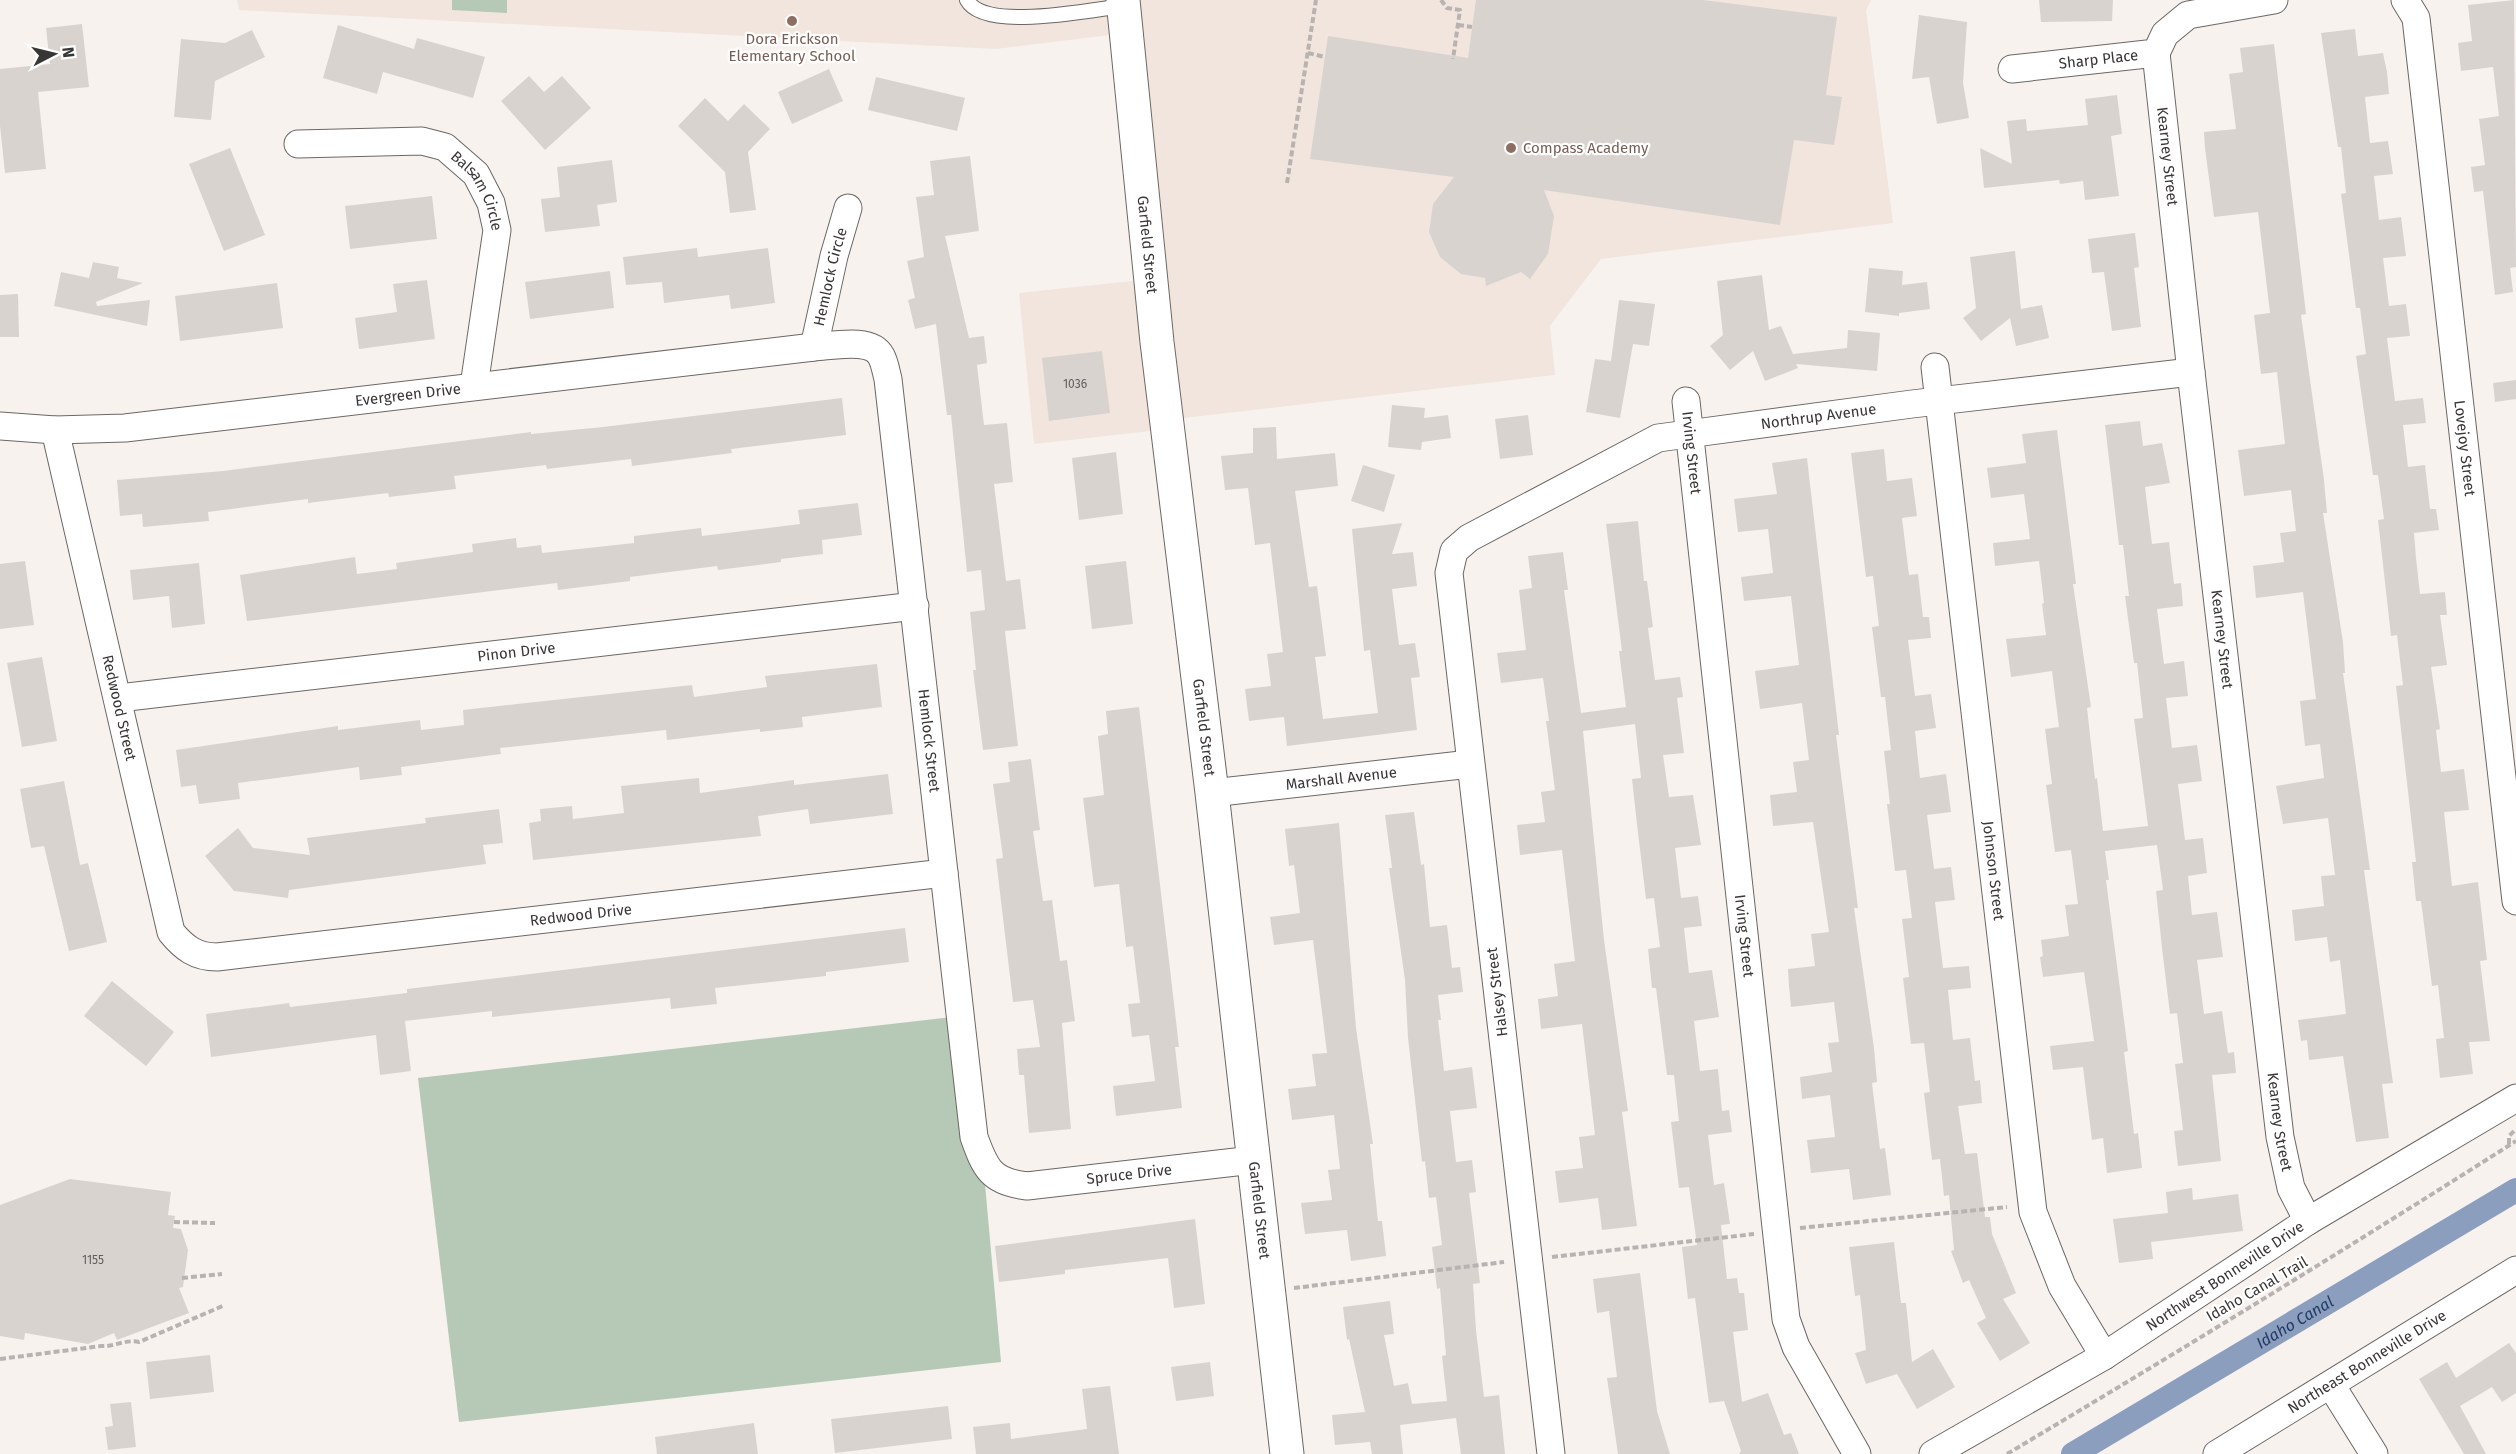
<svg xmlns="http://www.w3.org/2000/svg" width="2516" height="1454" font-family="'Fira Sans',sans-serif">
  <rect width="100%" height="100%" fill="#f8f2ef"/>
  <!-- built -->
  <polygon fill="#f1e5de" points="237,0 1871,0 1866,10 1893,223 1601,259 1550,326 1555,375 1167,420 1168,429 1034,444 1019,293 1151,279 1126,33 996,49 239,10"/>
  <!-- green -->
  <g fill="#b6c8b6">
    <polygon points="452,0 507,0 507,13 452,10"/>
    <polygon points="961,1016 983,1162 1001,1362 459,1422 418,1078"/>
  </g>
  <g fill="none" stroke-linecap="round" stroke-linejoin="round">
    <!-- canal -->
    <path stroke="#8b9ebe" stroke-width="24" id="s1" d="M2073,1454L2516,1190"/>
  </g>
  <!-- building -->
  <g fill="#d9d3d0">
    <polygon points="1476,0 1703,0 1837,17 1826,95 1842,97 1834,145 1794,140 1780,225 1544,190 1554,216 1548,254 1530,279 1521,272 1486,286 1485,278 1461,274 1440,257 1429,232 1433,204 1454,177 1310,159 1328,36 1468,58"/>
    <polygon points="2039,0 2113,0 2112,21 2041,22"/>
    <polygon points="2514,0 2516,267 2510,268 2513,292 2495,295 2483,191 2474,192 2471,167 2485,165 2479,119 2499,116 2493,67 2461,71 2458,43 2472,41 2468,5"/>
    <polygon points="1919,15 1967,22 1963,83 1969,118 1937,124 1929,77 1912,79"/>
    <polygon points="82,24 89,87 38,92 46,169 5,173 0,126 0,69 50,64 46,28"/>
    <polygon points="338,25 414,49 417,38 485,57 473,98 383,72 377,94 323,78"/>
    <polygon points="2355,29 2358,56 2383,53 2387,72 2389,94 2365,97 2370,143 2388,141 2393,174 2374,176 2379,220 2401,217 2406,256 2383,258 2389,306 2406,304 2410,336 2387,338 2395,401 2423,398 2426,423 2403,425 2408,467 2425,465 2430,509 2436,509 2439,530 2414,533 2416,558 2420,594 2445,592 2447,615 2440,615 2447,665 2431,667 2440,729 2436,730 2441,772 2464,769 2469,810 2444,812 2449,858 2452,886 2478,882 2487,960 2480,961 2490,1041 2469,1042 2473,1074 2440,1078 2436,1039 2444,1038 2438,985 2432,986 2421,901 2416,901 2412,862 2416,862 2396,686 2403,685 2397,635 2391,636 2378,520 2384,519 2378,475 2373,475 2356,356 2366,354 2360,308 2356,308 2341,194 2346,193 2341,147 2338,147 2321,33"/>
    <polygon points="252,30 265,57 215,81 211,120 174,117 181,39 225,43"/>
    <polygon points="2274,44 2306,314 2301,315 2324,480 2327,513 2323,513 2343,642 2345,673 2343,673 2370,870 2364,870 2393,1083 2382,1084 2389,1138 2356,1142 2343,1056 2309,1060 2307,1040 2301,1041 2298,1020 2346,1014 2340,960 2330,962 2327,937 2295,941 2292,910 2324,906 2321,876 2335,875 2328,818 2283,824 2276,786 2324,778 2320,744 2305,746 2300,701 2316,699 2303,592 2256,598 2253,566 2284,562 2280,533 2296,531 2291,490 2244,496 2238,450 2285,444 2277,372 2261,374 2254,315 2270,313 2258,212 2214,217 2205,148 2204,132 2236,129 2229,74 2243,72 2240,48"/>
    <polygon points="829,69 843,101 792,124 778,92"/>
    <polygon points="529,76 544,92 562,76 591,108 545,150 501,101"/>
    <polygon points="876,77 965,98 957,131 868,110"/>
    <polygon points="2117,95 2122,134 2111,136 2119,196 2085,200 2083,181 2060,184 2059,180 1984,188 1980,148 2012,164 2007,121 2026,119 2027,131 2088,125 2085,99"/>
    <polygon points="705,98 728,121 744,104 770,129 748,152 756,210 730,213 725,172 678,126"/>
    <polygon points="230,148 265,235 224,251 189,164"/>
    <polygon points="970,156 979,231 945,236 969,338 984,336 987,363 977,365 984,425 1007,423 1013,482 994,484 1006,581 1020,579 1026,629 1005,631 1018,746 983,750 973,670 976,670 970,612 985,610 981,570 967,572 951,415 947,415 936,324 915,329 908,300 915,298 907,261 924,257 916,197 934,195 930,161"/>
    <polygon points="612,160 617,202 597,205 600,226 545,232 541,199 560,197 557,167"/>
    <polygon points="432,196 437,239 350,249 345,206"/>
    <polygon points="2135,233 2139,267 2134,268 2141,327 2112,331 2104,272 2092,273 2088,239"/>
    <polygon points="697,248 698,257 768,248 775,303 731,309 729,295 664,303 662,282 626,285 623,257"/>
    <polygon points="2015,251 2021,309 2042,305 2049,338 2016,346 2010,318 1981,341 1963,318 1976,308 1970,257"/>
    <polygon points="93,262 119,267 117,278 143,283 96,302 97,306 150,300 147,326 54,306 61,272 89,278"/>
    <polygon points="1869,268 1903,271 1902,285 1927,282 1930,309 1899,313 1899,316 1865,312"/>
    <polygon points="610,271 614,308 530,319 525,282"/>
    <polygon points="1762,275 1769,330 1781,326 1793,354 1847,348 1848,330 1880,333 1877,371 1796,364 1798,368 1765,381 1753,351 1730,370 1710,346 1723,335 1717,281"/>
    <polygon points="427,280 435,339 359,349 355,318 397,312 393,284"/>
    <polygon points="277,283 283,328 180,341 175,296"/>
    <polygon points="18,294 19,337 0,337 0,295"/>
    <polygon points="1619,300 1655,304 1649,346 1633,344 1620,418 1586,412 1595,359 1611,361"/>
    <polygon points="1102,351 1110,413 1049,421 1042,358"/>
    <polygon points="2516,380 2516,399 2495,402 2493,383"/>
    <polygon points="842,398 846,435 731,449 732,453 632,466 631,459 547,469 546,465 454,476 456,489 389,497 388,493 308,503 308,499 208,512 209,521 143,527 142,514 120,516 117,480 223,471 531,432 531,434 603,427"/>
    <polygon points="1392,405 1425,408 1424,418 1448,415 1451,438 1422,442 1421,450 1388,447"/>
    <polygon points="1528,415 1533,455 1500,459 1495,419"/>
    <polygon points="2140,421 2143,446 2162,443 2170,483 2145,487 2152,544 2169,542 2174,584 2181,583 2183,606 2157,609 2164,664 2184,661 2188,696 2166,698 2172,748 2197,745 2202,781 2178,784 2185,840 2203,838 2207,873 2188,876 2192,915 2217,912 2223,957 2197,960 2204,1014 2222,1011 2228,1053 2234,1052 2236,1073 2212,1075 2221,1161 2178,1166 2174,1131 2183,1130 2175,1064 2183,1063 2177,1013 2170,1014 2162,948 2156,891 2163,890 2157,845 2105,851 2109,880 2106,880 2128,1051 2124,1052 2134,1134 2138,1133 2142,1168 2107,1173 2103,1138 2092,1140 2083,1067 2053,1070 2050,1046 2094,1041 2084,972 2043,977 2040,957 2043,956 2041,940 2069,936 2065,905 2078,904 2071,850 2055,852 2046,785 2052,784 2045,729 2059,727 2052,671 2011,677 2006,639 2046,635 2042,604 2044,603 2039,561 1995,566 1993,543 2030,539 2024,494 1991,498 1987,468 2026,463 2022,434 2057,430 2076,584 2073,584 2091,707 2087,708 2095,779 2097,778 2103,831 2148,826 2134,719 2143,718 2137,663 2134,663 2125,596 2129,596 2123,545 2119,545 2105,425"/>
    <polygon points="1276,427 1277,459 1335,453 1338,486 1295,491 1309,587 1317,586 1326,656 1315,657 1323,719 1378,713 1370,650 1364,651 1352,529 1402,523 1392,554 1413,552 1417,586 1392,589 1399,645 1415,643 1420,677 1411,678 1417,730 1287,746 1284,717 1249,721 1245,689 1271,686 1267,654 1283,652 1270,543 1255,545 1248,488 1225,490 1221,456 1253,453 1253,428"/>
    <polygon points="1884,449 1887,481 1912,478 1917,516 1902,518 1909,575 1918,574 1923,617 1929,617 1931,638 1908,640 1915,696 1931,694 1936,728 1915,731 1920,778 1946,774 1951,812 1927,815 1934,869 1951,867 1955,900 1935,902 1943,968 1969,966 1971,988 1948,990 1953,1040 1970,1038 1975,1081 1980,1080 1982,1103 1958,1106 1965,1154 1977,1153 1985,1217 1990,1217 1992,1234 2016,1293 2003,1299 2030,1343 2000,1361 1977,1323 1986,1318 1969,1280 1963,1283 1951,1251 1954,1250 1949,1195 1944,1196 1940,1159 1932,1160 1924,1093 1930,1092 1924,1043 1911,1044 1903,978 1909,977 1902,919 1912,918 1906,870 1895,871 1887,804 1890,804 1884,751 1891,750 1885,697 1881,697 1872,627 1879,626 1873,576 1866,577 1851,453"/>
    <polygon points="1116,452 1123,514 1079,520 1072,458"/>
    <polygon points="1807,458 1839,735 1836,735 1858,908 1854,908 1874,1048 1877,1082 1872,1083 1880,1149 1885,1148 1891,1195 1853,1200 1849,1169 1811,1173 1807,1140 1835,1137 1830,1095 1802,1099 1800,1077 1832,1072 1828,1043 1839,1042 1834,1002 1791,1007 1789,986 1788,969 1815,966 1811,934 1829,932 1813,822 1773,826 1770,795 1797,792 1793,762 1809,760 1802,703 1760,709 1755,671 1799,665 1791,596 1744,601 1741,577 1773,573 1768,529 1738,532 1734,499 1777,494 1772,463"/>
    <polygon points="1363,465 1395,475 1384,512 1351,501"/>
    <polygon points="858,503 862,535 822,540 823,554 781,559 781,562 718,570 717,566 630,577 630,581 558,590 557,583 247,621 240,575 355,557 357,574 397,569 396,563 473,552 472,544 516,538 517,548 541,545 542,553 634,543 634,536 701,528 702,536 800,524 798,510"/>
    <polygon points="1638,521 1644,581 1647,581 1653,627 1648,628 1655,680 1680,677 1683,697 1677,698 1684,753 1663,755 1669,797 1693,795 1701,845 1675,848 1681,898 1698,896 1702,926 1684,928 1689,973 1712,970 1719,1017 1694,1021 1700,1071 1718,1069 1722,1111 1729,1110 1732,1132 1708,1135 1714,1185 1724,1183 1730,1224 1721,1225 1727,1279 1737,1278 1739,1293 1744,1293 1748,1330 1733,1332 1742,1402 1768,1393 1784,1435 1791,1433 1799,1454 1739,1454 1741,1451 1724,1401 1709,1403 1695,1298 1688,1299 1682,1247 1697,1245 1689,1187 1679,1188 1671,1122 1679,1121 1674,1075 1667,1075 1656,988 1652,988 1648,949 1660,947 1654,898 1646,899 1638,833 1632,779 1641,778 1635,724 1583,731 1604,940 1628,1111 1622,1112 1637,1226 1602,1230 1598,1198 1559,1203 1555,1171 1583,1168 1579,1137 1595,1135 1582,1024 1541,1029 1538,999 1558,996 1554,964 1575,961 1562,850 1520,855 1517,825 1545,822 1541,792 1555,790 1546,721 1549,721 1543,678 1501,683 1497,653 1526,650 1519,590 1532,588 1528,556 1563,552 1568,590 1564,590 1581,713 1626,707 1619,651 1622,651 1606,524"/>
    <polygon points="25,561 34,625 0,629 0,564"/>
    <polygon points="1126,561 1133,624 1092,629 1085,566"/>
    <polygon points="199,563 205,624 172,628 169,596 133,600 130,570"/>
    <polygon points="42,657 57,741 22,747 7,663"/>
    <polygon points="877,664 882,707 802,717 803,727 760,732 760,729 667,740 666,730 500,748 501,754 401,767 402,775 360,780 359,767 238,783 240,799 199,804 196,785 181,787 176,750 338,726 338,730 420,720 421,730 464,725 463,710 692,685 694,697 767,687 765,676"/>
    <polygon points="1139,707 1170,969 1179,1047 1175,1047 1182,1108 1116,1116 1113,1086 1155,1081 1149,1035 1132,1037 1128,1004 1140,1003 1133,946 1126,947 1119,884 1094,887 1083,798 1104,795 1098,736 1108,734 1106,711"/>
    <polygon points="1031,759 1040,830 1033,831 1043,901 1052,900 1060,961 1067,960 1075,1021 1062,1023 1071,1129 1029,1133 1024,1075 1019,1075 1017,1049 1040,1047 1033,1000 1013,1002 996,859 1003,858 993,784 1010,782 1008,762"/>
    <polygon points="888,774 893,814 810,824 808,809 758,816 761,836 533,860 529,823 541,821 540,809 572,806 573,819 624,813 621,786 699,778 700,793 794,780 794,785"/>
    <polygon points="64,781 80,865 88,863 107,942 69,951 44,846 31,848 20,789"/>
    <polygon points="499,809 503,843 483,845 486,864 289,890 288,898 234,891 205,856 238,828 253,848 310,855 307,838 426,823 425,818"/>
    <polygon points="1414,812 1421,865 1424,864 1430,927 1447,925 1452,968 1460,967 1463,992 1438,995 1441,1020 1438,1020 1444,1071 1472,1067 1477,1108 1450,1111 1456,1162 1472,1160 1476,1192 1469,1193 1480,1283 1473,1284 1476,1330 1484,1397 1499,1395 1505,1454 1461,1454 1456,1418 1400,1425 1403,1454 1372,1454 1370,1442 1335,1445 1332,1415 1365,1412 1349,1339 1347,1340 1343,1307 1390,1301 1394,1334 1384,1335 1394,1386 1408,1383 1412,1404 1447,1401 1442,1356 1446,1355 1440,1288 1437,1289 1432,1247 1442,1245 1436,1197 1429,1198 1425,1161 1422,1162 1408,1038 1405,980 1389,868 1392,868 1385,815"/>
    <polygon points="1339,823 1356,1028 1373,1144 1370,1144 1378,1221 1382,1221 1386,1256 1351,1261 1347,1230 1305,1234 1301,1203 1332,1200 1328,1170 1340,1169 1334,1115 1292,1120 1288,1089 1316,1086 1312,1054 1327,1053 1313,940 1274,945 1270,917 1300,913 1294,865 1289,866 1285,829"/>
    <polygon points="905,928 909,962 826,972 826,976 715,988 717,1004 671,1009 670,998 492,1017 492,1011 405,1021 411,1071 380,1075 376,1035 211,1057 206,1014 289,1003 290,1007 407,993 407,989"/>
    <polygon points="112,981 174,1032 146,1066 84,1016"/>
    <polygon points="70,1179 171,1192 168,1215 175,1216 173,1228 181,1229 188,1250 183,1287 179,1288 189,1313 117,1340 114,1333 88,1344 25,1333 24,1340 0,1336 0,1205"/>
    <polygon points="2192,1188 2193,1200 2238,1194 2243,1231 2151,1242 2153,1259 2119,1263 2113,1219 2168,1213 2166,1192"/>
    <polygon points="1195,1219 1205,1304 1174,1308 1168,1258 1065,1270 1065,1274 999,1282 995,1246"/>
    <polygon points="1894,1242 1901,1303 1906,1303 1912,1362 1933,1349 1955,1387 1917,1409 1897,1374 1866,1384 1855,1353 1866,1350 1860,1295 1855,1296 1849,1247"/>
    <polygon points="1640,1273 1657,1411 1670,1454 1618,1454 1607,1378 1617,1377 1609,1311 1597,1313 1593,1279"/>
    <polygon points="2509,1343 2516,1353 2516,1393 2502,1402 2492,1387 2460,1406 2486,1454 2464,1454 2419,1379 2447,1362 2456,1378"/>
    <polygon points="210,1355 214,1392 150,1399 146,1362"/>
    <polygon points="1210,1362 1214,1396 1176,1401 1171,1367"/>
    <polygon points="1110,1386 1119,1454 976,1454 973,1427 1010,1423 1011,1439 1087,1429 1082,1389"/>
    <polygon points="131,1402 136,1447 108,1450 105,1427 113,1426 110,1404"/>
    <polygon points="948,1406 952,1439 835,1453 831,1419"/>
    <polygon points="754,1423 758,1454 657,1454 655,1437"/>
  </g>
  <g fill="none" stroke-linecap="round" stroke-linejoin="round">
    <!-- lane casing -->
    <g stroke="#6c6764" stroke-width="16">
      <path id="lane" d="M967,0C984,32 1090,10 1123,6"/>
    </g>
    <!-- street casing -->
    <g stroke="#6c6764" stroke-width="29">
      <g id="street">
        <path id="s2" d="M2405,0L2416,18L2516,901"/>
        <path id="s3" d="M2156,53L2191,372L2280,1137L2291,1188L2308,1221"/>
        <path id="s4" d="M2012,69L2156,53L2165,34L2188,15L2274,0"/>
        <path id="s5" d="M298,144L422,141L445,147L476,174L491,203L497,230L474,386"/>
        <path id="s6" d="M814,347L834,256L848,208"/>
        <path id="s7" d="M1935,367L2033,1212L2062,1286L2104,1356"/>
        <path id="s8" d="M1686,401L1786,1319L1796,1347L1857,1454"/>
        <path id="s9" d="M0,426L55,430L125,428L814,347C832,346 871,337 881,356C885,363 886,372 888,379L974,1137C985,1168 991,1182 1027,1186L1253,1160"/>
        <path id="s10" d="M55,430L171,932C184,948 196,957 217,957L944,873"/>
        <path id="s11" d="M119,698L915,606"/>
        <path id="s12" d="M1212,793L1470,764"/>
        <polyline points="2331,1385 2374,1454"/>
        <path id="s13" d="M1551,1454L1449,573L1454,551L1469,538L1658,438L1912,404L2191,372"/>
        <path id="s14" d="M1933,1454L2104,1356L2308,1221L2516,1098"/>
        <path id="s15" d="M2217,1454L2516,1270"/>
      </g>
    </g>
    <!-- secondary casing -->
    <g stroke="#6c6764" stroke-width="35">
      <g id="secondary">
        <path id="s16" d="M1123,0L1157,342L1212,793L1287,1454"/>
      </g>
    </g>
    <!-- path -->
    <g stroke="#b8b3b1" stroke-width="4" stroke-dasharray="6 3" stroke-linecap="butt">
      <polyline points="1441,0 1447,8 1460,10 1453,59"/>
      <polyline points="1458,25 1472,27"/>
      <polyline points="1308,53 1325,57"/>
      <polyline points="1287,183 1316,0"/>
      <polyline points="2509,1144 2509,1136 2515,1130"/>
      <polyline points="174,1222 215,1223"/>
      <polyline points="1800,1228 2007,1207"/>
      <polyline points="1552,1257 1754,1234"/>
      <polyline points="182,1278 222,1274"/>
      <polyline points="1294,1288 1504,1262"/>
      <path d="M0,1359L101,1346C115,1347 125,1339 139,1342L225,1305"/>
      <path d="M2007,1454C2178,1352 2348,1248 2516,1141"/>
    </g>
    <!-- lane -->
    <use href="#lane" stroke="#fff" stroke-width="14"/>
    <!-- street -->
    <use href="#street" stroke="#fff" stroke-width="27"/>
    <!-- secondary -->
    <use href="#secondary" stroke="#fff" stroke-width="33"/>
  </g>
  <!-- markers -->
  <g fill="#8d6e63" stroke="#fff" stroke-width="2">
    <circle cx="792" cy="21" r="6"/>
    <circle cx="1511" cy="148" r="6"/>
  </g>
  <g text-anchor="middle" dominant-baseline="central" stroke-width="4.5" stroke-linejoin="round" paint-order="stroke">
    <!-- number labels -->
    <g font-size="12" fill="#615e5c">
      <text x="1075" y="384">1036</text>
      <text x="93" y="1260">1155</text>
    </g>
    <!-- education labels -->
    <g font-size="15" fill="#785e54" stroke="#fff">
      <text x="792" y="39">Dora Erickson<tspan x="792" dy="17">Elementary School</tspan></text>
      <text x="1523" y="148" text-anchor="start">Compass Academy</text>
    </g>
    <!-- street labels -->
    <g font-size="15" fill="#393735" stroke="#fff">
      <text stroke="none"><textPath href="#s4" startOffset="87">Sharp Place</textPath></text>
      <text stroke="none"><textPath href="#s3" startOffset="104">Kearney Street</textPath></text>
      <text stroke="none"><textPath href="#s5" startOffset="204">Balsam Circle</textPath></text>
      <text stroke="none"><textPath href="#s16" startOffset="246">Garfield Street</textPath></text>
      <text stroke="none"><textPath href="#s6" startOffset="72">Hemlock Circle</textPath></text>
      <text stroke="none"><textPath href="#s9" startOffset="410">Evergreen Drive</textPath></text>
      <text stroke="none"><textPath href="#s13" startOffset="1305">Northrup Avenue</textPath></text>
      <text stroke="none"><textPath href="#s2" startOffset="454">Lovejoy Street</textPath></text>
      <text stroke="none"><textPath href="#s8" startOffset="52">Irving Street</textPath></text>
      <text stroke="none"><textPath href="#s3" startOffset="590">Kearney Street</textPath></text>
      <text stroke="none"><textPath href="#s11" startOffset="400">Pinon Drive</textPath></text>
      <text stroke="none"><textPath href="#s10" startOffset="285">Redwood Street</textPath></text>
      <text stroke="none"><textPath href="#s16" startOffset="732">Garfield Street</textPath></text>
      <text stroke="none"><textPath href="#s9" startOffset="1278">Hemlock Street</textPath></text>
      <text stroke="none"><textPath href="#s12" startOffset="130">Marshall Avenue</textPath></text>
      <text stroke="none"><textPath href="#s7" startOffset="507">Johnson Street</textPath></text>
      <text stroke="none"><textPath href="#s10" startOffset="936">Redwood Drive</textPath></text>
      <text stroke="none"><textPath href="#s8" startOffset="538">Irving Street</textPath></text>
      <text transform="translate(1497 992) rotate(-97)">Halsey Street</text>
      <text stroke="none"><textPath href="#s3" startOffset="1076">Kearney Street</textPath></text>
      <text stroke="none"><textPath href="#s9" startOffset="1858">Spruce Drive</textPath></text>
      <text stroke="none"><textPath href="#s16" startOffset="1218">Garfield Street</textPath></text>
      <text stroke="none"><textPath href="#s14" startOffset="342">Northwest Bonneville Drive</textPath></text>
      <text transform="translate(2257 1289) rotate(-30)">Idaho Canal Trail</text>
      <text stroke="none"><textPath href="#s15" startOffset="176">Northeast Bonneville Drive</textPath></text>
    </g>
    <!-- water labels -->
    <g font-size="16" font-style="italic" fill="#223b66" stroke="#fff">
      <text stroke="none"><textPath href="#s1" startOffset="258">Idaho Canal</textPath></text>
    </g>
  </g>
  <!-- north arrow -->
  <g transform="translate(54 54) rotate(83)" stroke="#ffffff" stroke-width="4.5" paint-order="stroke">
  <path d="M0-4.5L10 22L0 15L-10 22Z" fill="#393735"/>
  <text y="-9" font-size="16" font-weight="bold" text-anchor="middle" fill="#393735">N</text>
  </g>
</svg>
